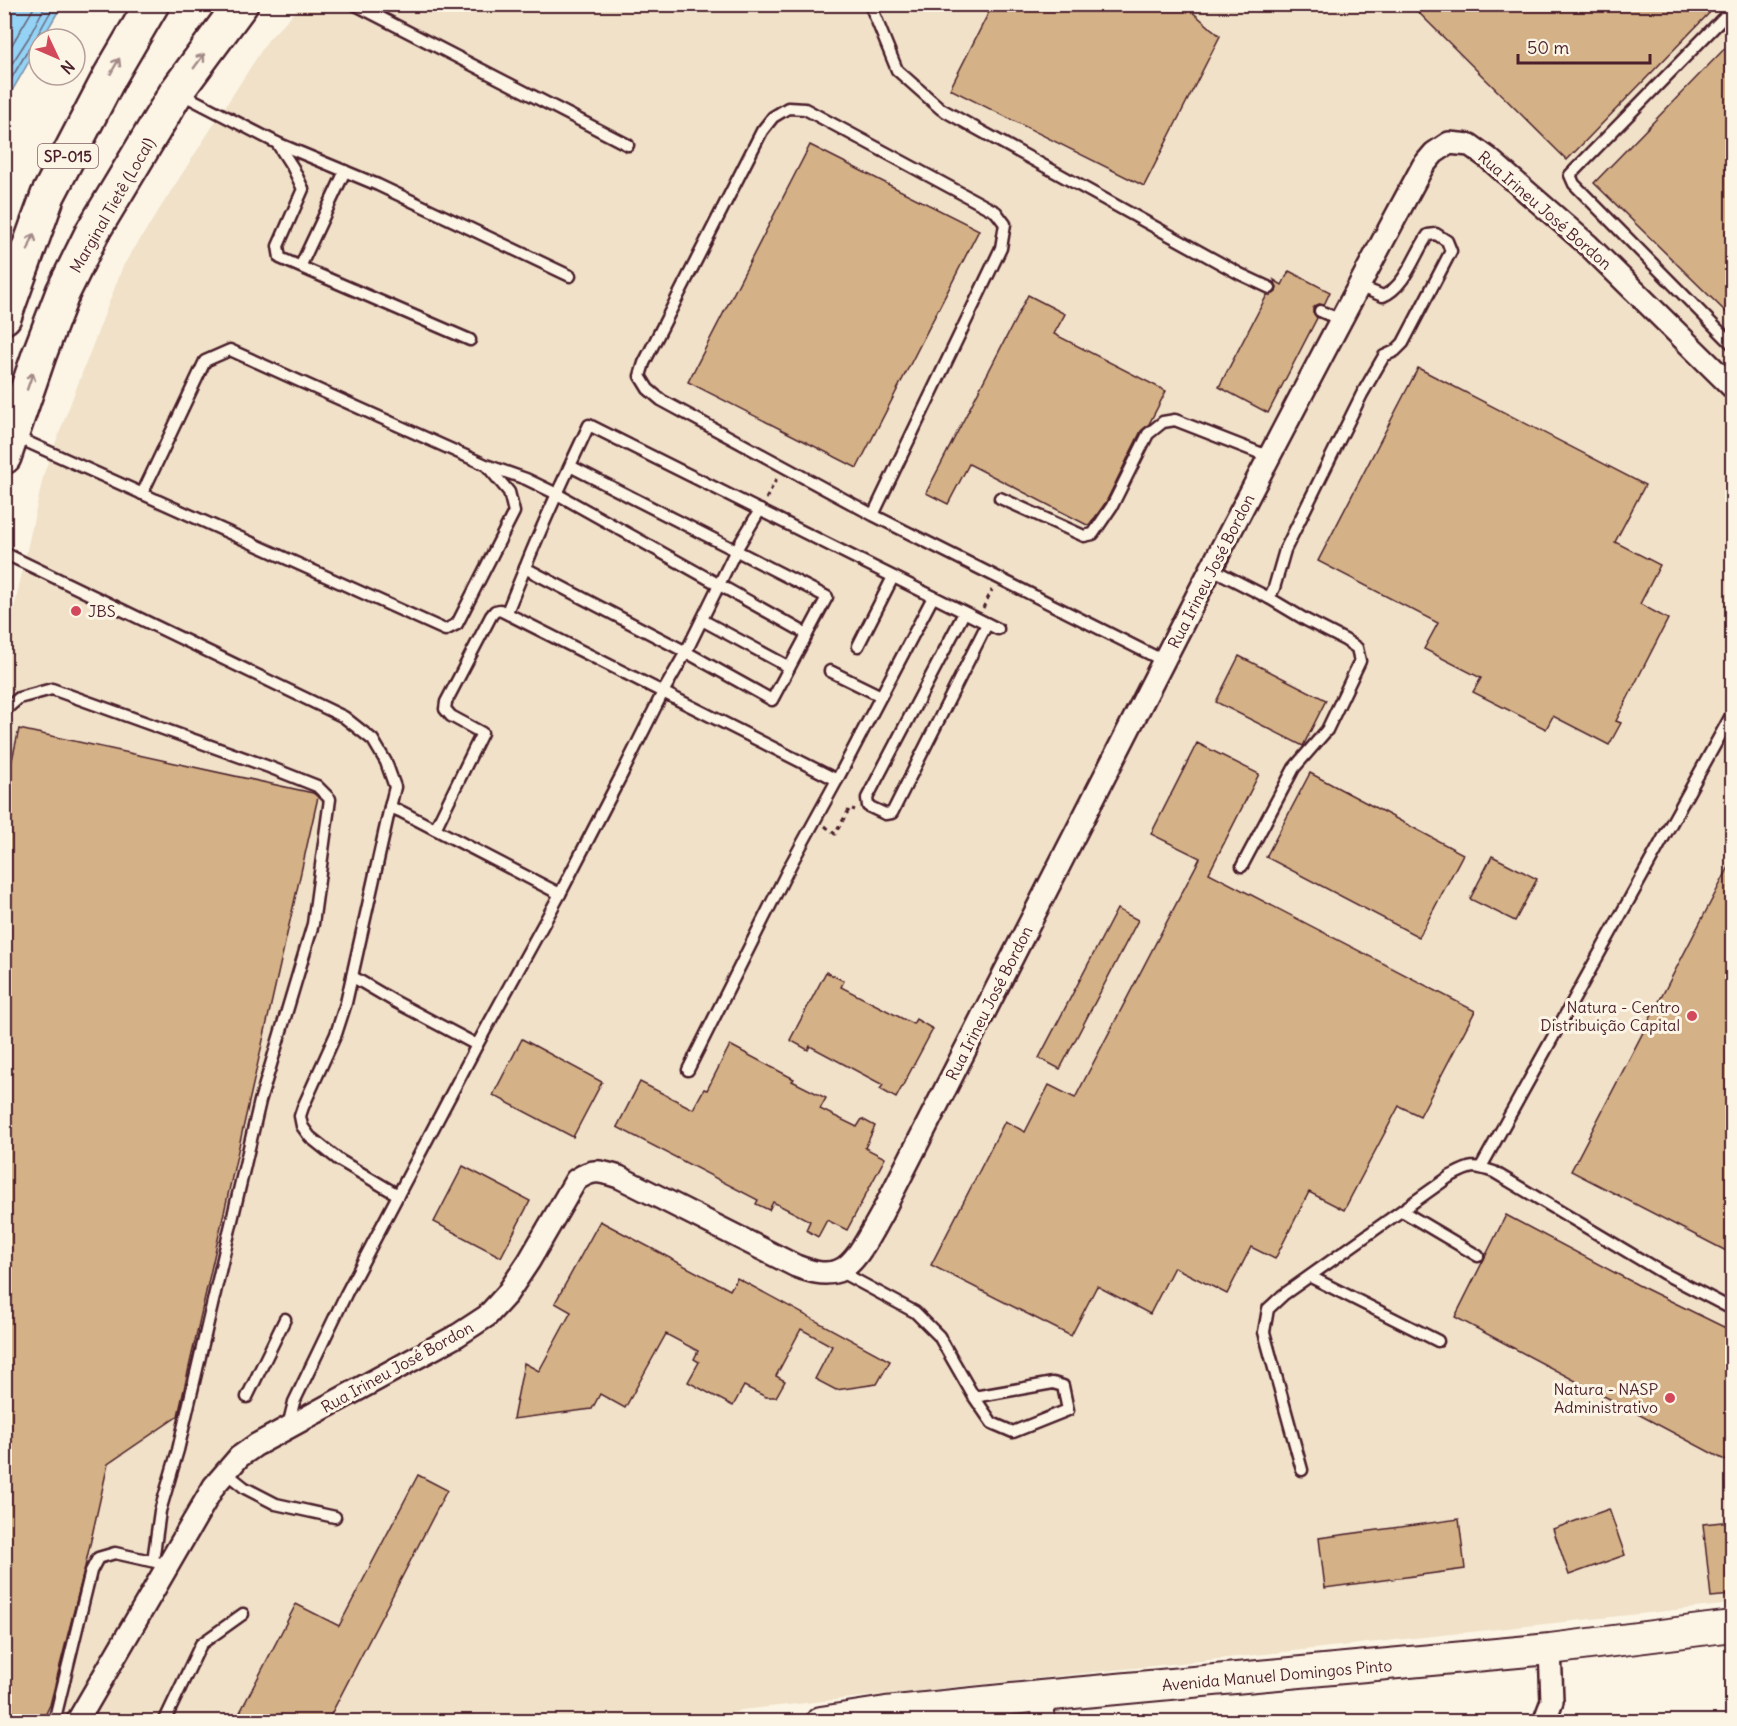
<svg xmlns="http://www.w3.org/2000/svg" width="1737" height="1726" font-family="Delius,sans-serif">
  <rect width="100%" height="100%" fill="#fcf5e5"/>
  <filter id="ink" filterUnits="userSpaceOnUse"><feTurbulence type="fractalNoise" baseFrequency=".0167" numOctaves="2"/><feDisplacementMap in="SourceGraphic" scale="12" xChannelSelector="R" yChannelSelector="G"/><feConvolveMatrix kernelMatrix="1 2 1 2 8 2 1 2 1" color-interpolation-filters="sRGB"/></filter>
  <g filter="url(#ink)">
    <!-- built -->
    <polygon fill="#f0e1c8" points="301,5 1732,5 1732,1604 741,1710 707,1721 5,1722 5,649 44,473 123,266 268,40"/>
    <!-- water -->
    <polygon fill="#94d3f5" stroke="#768ba4" stroke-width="1.5" points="5,4 62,5 42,39 39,39 39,44 5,103"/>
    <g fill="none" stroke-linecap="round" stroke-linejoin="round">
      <!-- shore -->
      <g stroke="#68677c" stroke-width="1.5">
        <polyline points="4,58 36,4"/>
        <polyline points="4,76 29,37 46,4"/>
        <polyline points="4,91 31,45 37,41 38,34 55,4"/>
      </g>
    </g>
    <!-- building -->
    <g fill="#d4b186" stroke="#4a1f2b" stroke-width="1.5">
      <polygon points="993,4 1183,4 1220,36 1144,186 950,89"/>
      <polygon points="1410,4 1718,4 1567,160"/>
      <polygon points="1732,41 1732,318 1594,183"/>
      <polygon points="810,145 979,230 857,468 688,382"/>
      <polygon points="1289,271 1330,292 1324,305 1319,304 1313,308 1313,312 1317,318 1268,413 1219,387 1267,295 1271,295 1276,292 1277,287 1274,280 1282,285"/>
      <polygon points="1028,295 1065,314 1054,334 1166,391 1149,424 1141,431 1106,502 1089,526 969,464 948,504 926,493"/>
      <polygon points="1418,368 1645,485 1615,542 1660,565 1640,604 1668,619 1616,721 1621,723 1609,745 1553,716 1546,729 1473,692 1481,678 1424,649 1438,623 1318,561"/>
      <polygon points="1239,656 1326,700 1303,746 1216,702"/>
      <polygon points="19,729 313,793 318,797 178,1416 108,1464 85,1567 50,1705 42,1722 4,1722 4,795"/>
      <polygon points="1197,743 1259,774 1209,873 1475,1011 1420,1116 1399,1106 1344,1210 1309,1192 1275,1259 1251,1247 1227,1294 1174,1267 1150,1314 1097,1286 1071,1336 931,1265 1005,1121 1025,1132 1049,1085 1075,1098 1200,858 1151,834"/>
      <polygon points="1310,773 1463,854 1419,937 1266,857"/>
      <polygon points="1492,856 1537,879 1515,921 1470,899"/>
      <polygon points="1732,861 1732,1254 1571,1171"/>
      <polygon points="1117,909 1138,920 1060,1069 1039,1058"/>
      <polygon points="826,972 844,981 841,987 913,1024 916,1019 933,1029 896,1098 880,1089 883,1085 810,1046 808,1050 790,1040"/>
      <polygon points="522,1039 602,1082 573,1137 493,1095"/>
      <polygon points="730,1045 794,1079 792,1081 826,1098 820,1109 857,1127 862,1119 875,1126 865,1148 885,1158 847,1230 827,1220 818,1237 806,1230 810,1221 773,1202 769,1210 756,1204 758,1200 617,1127 640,1082 693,1109 704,1089 707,1090"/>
      <polygon points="463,1166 530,1201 501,1257 434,1222"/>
      <polygon points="1506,1215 1638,1285 1732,1331 1732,1464 1455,1317"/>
      <polygon points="600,1221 730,1290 737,1278 890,1361 877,1384 836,1390 815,1379 832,1346 801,1329 776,1376 785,1381 776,1397 766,1397 744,1386 733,1406 688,1382 699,1362 694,1359 698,1351 666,1334 625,1408 600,1394 592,1409 513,1419 524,1363 539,1371 571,1312 555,1303"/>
      <polygon points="418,1475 447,1490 327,1722 235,1722 296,1604 339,1626"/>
      <polygon points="1609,1509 1625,1555 1569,1575 1553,1529"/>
      <polygon points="1459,1519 1465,1569 1325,1588 1319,1538"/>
      <polygon points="1732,1521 1732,1595 1711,1597 1703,1524"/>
    </g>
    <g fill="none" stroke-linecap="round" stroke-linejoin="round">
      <!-- lane casing -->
      <g stroke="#4a1f2b" stroke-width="15">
        <g id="lane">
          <polyline points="354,4 628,145"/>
          <polyline points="870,4 897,70 941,109 1240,274 1270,288"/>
          <polyline points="1732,9 1570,175 1574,184 1732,344"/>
          <polyline points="180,93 277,143 378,185 570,276"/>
          <polyline points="277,143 293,168 303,189 278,246 280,258 470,340"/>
          <polyline points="301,265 345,171"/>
          <polyline points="1320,311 1341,320"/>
          <polyline points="14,436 445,630 457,624 514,512 509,492 488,467"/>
          <path d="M570,466L827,597L772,700L686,652L525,568C544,520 567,472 589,425L998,629"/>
          <polyline points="142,494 205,361 230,350 486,465 526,479 557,494 807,634"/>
          <polyline points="1000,498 1084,536 1093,534 1112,506 1148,434 1163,422 1175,420 1270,457"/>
          <polyline points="873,515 1001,248 1005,224 996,212 805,109 788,108 773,117 762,131 644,363 640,376 648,389 661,400 873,515 1164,661"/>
          <polyline points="4,553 344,717 373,740 386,762 395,787 390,807 402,812 560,894"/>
          <polyline points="1212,569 1269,598"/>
          <polyline points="507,612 525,568"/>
          <polyline points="964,613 867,798 868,806 885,814 892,813 987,624"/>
          <polyline points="702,620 789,667"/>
          <polyline points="858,646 893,577"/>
          <polyline points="830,671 881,696"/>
          <polyline points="4,711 19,698 52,689 269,767 317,786 330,799 313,924 260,1101 178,1450 160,1511 153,1561"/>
          <polyline points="837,780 933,597"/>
          <polyline points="390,807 346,1003 336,1034 303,1107 300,1116 302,1126 310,1137 339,1160 398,1195"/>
          <polyline points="435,829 482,733 451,716 445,709 446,702 491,616 495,611 500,610 837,780 791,864 688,1070"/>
          <path d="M1242,866L1294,768L1327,730L1360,661L1357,648L1345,640L1306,620L1269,598L1274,588L1285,550L1362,394L1384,356L1395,351L1403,343L1451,251L1447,241L1436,234L1428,235C1414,255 1406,286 1383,296L1358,286"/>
          <polyline points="353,977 394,1001 477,1045"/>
          <polyline points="1481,1167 1732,714"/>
          <polyline points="1402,1211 1478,1256"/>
          <polyline points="839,1271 915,1312 939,1336 974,1397 992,1423 1013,1432 1068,1410 1063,1386 1053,1383 974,1397"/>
          <polyline points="1311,1277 1438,1341"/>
          <polyline points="247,1397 285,1319"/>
          <polyline points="288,1426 294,1402 346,1294 477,1045 560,894 622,774 663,692 686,652 736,550 760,510"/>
          <path d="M1302,1470L1264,1332L1268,1309L1283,1295L1449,1177C1470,1166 1472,1164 1494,1172L1663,1273L1732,1309"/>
          <polyline points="225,1472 245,1488 276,1504 335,1517"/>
          <polyline points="54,1722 91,1571 98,1558 115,1553 160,1563"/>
          <polyline points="164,1722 201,1644 243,1614"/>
        </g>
      </g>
      <!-- street casing -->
      <g stroke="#4a1f2b" stroke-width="26">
        <g id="street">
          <polyline points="1041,1696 1044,1722"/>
          <path d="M77,1722L214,1486L239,1457L256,1445L458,1335L487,1316L507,1294L529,1261L576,1180C594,1168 600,1171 619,1177L796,1266C809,1271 824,1276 838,1271C856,1265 871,1232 881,1215C1060,865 1236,513 1423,166L1434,153L1449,143L1470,145L1488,158L1588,245L1732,387"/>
          <polyline points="1544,1722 1552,1701 1550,1649"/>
        </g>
      </g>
      <!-- secondary casing -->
      <g stroke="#4a1f2b" stroke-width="34">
        <polyline id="secondary" points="821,1722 886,1712 1041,1696 1550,1649 1732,1626"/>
      </g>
      <!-- highway casing -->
      <g stroke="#4a1f2b" stroke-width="38">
        <g id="highway">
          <polyline points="4,317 48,195 110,76 152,4"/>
          <polyline points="4,457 39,355 63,292 93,231 177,91 241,4"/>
        </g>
      </g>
      <!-- path -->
      <g stroke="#4a1f2b" stroke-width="3" stroke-dasharray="4.5 4.5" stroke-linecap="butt">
        <polyline points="766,499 777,478"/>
        <polyline points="983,608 992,590"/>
        <polyline points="825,826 835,834 850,808 855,810"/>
      </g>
      <!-- lane -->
      <use href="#lane" stroke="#fcf5e5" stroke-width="10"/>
      <!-- street -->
      <use href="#street" stroke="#fcf5e5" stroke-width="21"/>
      <!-- secondary -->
      <use href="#secondary" stroke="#fcf5e5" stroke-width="30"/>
      <!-- highway -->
      <use href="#highway" stroke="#fcf5e5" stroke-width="33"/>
    </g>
    <!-- one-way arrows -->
    <defs><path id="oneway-shaft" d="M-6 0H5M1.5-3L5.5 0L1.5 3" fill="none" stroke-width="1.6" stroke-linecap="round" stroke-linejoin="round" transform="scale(1.5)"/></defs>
    <g stroke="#a38a88">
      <use href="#oneway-shaft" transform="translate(199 61) rotate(-54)"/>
      <use href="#oneway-shaft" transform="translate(115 66) rotate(-60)"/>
      <use href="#oneway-shaft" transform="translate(31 242) rotate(-70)"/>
      <use href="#oneway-shaft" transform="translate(30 381) rotate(-71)"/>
    </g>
  </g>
  <!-- markers -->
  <g fill="#d1495b" stroke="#fcf5e5" stroke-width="2">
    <circle cx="76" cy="611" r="6"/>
    <circle cx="1692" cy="1016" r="6"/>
    <circle cx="1670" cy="1398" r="6"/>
  </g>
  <g text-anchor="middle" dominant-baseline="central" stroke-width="6" stroke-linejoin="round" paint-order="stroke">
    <!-- shield labels -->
    <rect fill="#fcf5e5" stroke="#7f5f63" stroke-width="1.5" x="38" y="144" width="60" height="24" rx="4.5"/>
    <g font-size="15" font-weight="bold" fill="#4a1f2b">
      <text x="68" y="156">SP-015</text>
    </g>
    <!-- street labels -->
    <g font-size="16" fill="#4a1f2b" stroke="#fcf5e5">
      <text transform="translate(112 205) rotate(-60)">Marginal Tietê (Local)</text>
      <text transform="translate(1545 210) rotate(41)">Rua Irineu José Bordon</text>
      <text transform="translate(1211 571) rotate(-63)">Rua Irineu José Bordon</text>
      <text transform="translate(989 1003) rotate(-63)">Rua Irineu José Bordon</text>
      <text transform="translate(397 1367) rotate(-29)">Rua Irineu José Bordon</text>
      <text transform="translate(1277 1675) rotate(-5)">Avenida Manuel Domingos Pinto</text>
    </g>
    <!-- poi labels -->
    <g font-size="16" fill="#4a1f2b" stroke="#fcf5e5" text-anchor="end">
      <text x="88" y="611" text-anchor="start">JBS</text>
      <text x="1680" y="1007">Natura - Centro<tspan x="1680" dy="18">Distribuição Capital</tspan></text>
      <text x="1658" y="1389">Natura - NASP<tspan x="1658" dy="18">Administrativo</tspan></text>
    </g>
  </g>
  <!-- margin -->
  <rect width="1737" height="1726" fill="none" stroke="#fcf5e5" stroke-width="24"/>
  <rect x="12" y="12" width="1713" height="1702" fill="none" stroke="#4a1f2b" stroke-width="2" filter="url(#ink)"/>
  <!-- north arrow -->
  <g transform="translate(57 57) rotate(134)"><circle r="28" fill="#fcf5e5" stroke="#b59f9b" stroke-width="1.5"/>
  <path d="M0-4.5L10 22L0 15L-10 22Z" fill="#d1495b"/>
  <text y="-9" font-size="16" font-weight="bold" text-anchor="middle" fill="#4a1f2b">N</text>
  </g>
  <!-- scale -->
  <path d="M1518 54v9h132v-9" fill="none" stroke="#4a1f2b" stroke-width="3"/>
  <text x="1527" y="54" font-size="18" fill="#4a1f2b" stroke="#fcf5e5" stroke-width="4.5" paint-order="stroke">50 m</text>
</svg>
